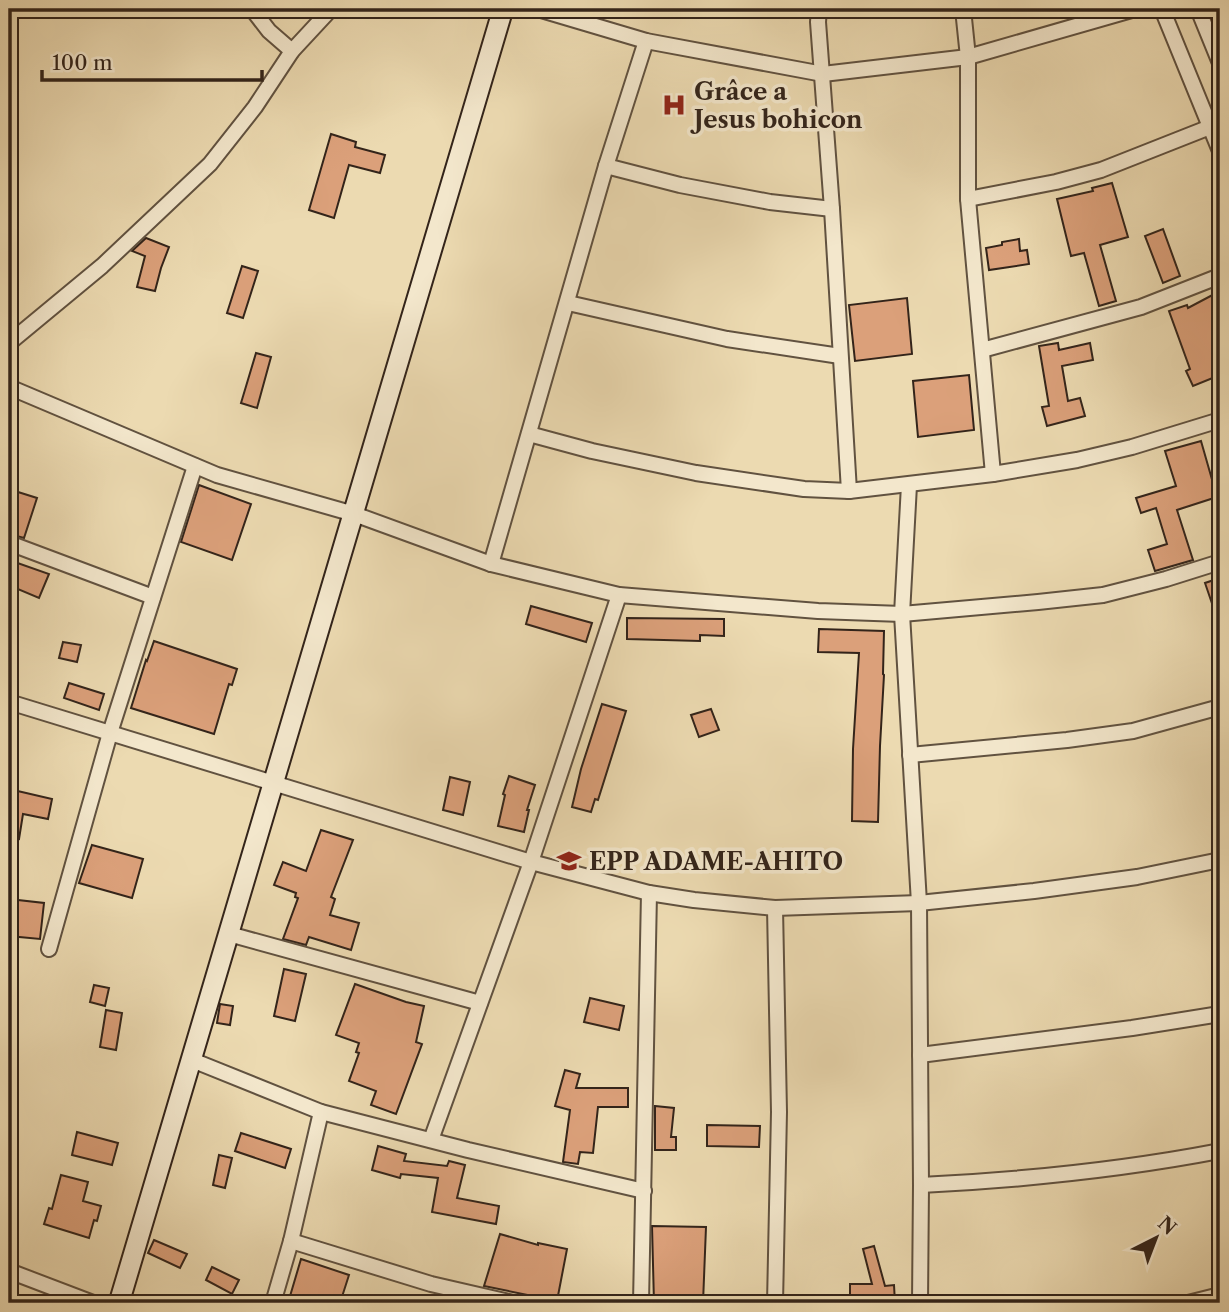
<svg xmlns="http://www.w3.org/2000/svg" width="1229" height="1312" font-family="'Libre Caslon Text',serif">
  <rect width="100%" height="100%" fill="#ecdab1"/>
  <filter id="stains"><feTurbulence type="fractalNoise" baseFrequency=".00286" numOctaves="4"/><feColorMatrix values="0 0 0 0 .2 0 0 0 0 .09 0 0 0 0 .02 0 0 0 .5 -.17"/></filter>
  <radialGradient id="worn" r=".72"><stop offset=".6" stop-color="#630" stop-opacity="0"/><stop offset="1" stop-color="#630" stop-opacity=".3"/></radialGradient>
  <!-- building -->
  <g fill="#dba07a" stroke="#33241a" stroke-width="2">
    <polygon points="331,134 356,142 355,147 385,155 380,173 349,165 334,218 309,210"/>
    <polygon points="1112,183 1128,237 1100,245 1116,301 1099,306 1084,253 1071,256 1057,199 1093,191 1092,188"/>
    <polygon points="1163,229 1180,276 1163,283 1145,236"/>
    <polygon points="146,238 169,247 161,268 155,291 137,287 145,256 132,251"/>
    <polygon points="1019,239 1020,251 1027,250 1029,264 989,270 986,248 1002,245 1002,242"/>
    <polygon points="242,266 258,271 243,318 227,313"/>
    <polygon points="1220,291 1220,375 1193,386 1186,371 1190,369 1169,311 1187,305 1188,308"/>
    <polygon points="907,298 912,354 855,361 849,305"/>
    <polygon points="1058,343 1059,350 1090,343 1093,360 1062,366 1068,401 1080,398 1085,416 1047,426 1042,407 1049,406 1039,346"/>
    <polygon points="256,353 271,357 257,408 241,403"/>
    <polygon points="969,375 974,430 918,437 913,381"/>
    <polygon points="1201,441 1217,497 1177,510 1193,560 1155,571 1148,550 1167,544 1156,508 1141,513 1136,498 1176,486 1165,451"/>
    <polygon points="199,485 251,504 232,560 181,542"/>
    <polygon points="18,492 37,498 24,538 9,534 9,518"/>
    <polygon points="9,560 49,574 39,598 18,589 11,609 9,609"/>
    <polygon points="1220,578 1220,621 1218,621 1205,583"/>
    <polygon points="531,606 592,623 586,642 526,624"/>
    <polygon points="627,618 724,619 724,636 700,635 700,641 627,639"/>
    <polygon points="819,629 884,631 883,674 884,675 880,746 878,822 852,821 853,749 859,653 818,652"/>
    <polygon points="154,641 237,669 232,685 229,684 214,734 131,708 146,660 147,661"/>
    <polygon points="63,642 81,645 77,662 59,658"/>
    <polygon points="69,683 104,694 99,710 64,698"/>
    <polygon points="602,704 626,711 598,800 595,799 591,812 572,807 581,769"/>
    <polygon points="711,709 719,730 699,737 691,715"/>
    <polygon points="509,776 535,785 527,810 529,810 524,832 498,826 505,795 503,794"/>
    <polygon points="450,777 470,782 463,815 443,810"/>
    <polygon points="9,789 52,799 48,819 23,814 19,839 9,837"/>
    <polygon points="321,830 353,840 331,897 335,899 330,915 359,923 351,950 309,937 306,945 283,939 298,898 295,897 296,893 274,885 283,862 306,871"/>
    <polygon points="92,845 143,859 132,898 79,883"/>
    <polygon points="9,899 44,903 40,939 9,936"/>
    <polygon points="284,969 306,974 295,1021 274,1016"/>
    <polygon points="355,984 406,1002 424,1006 416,1042 422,1044 396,1114 371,1105 376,1091 349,1081 359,1053 356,1052 359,1043 336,1035"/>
    <polygon points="94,985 109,988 105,1006 90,1002"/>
    <polygon points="590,998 624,1006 619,1030 584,1022"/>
    <polygon points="220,1004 233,1006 230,1025 217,1023"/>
    <polygon points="106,1010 122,1013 116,1050 100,1047"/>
    <polygon points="565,1070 580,1074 576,1088 628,1088 628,1107 598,1107 593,1153 580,1152 578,1164 563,1162 570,1110 555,1106"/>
    <polygon points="655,1106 674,1108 671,1137 676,1137 676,1150 655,1150"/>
    <polygon points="707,1125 760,1126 759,1147 707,1146"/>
    <polygon points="77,1132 118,1143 112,1165 72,1155"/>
    <polygon points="241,1133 291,1149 285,1168 235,1151"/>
    <polygon points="378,1146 406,1154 404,1161 447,1166 449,1161 465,1165 457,1198 499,1206 496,1224 432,1212 438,1178 401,1174 400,1178 372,1170"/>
    <polygon points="219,1155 232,1158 225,1188 213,1185"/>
    <polygon points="61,1175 88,1182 83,1201 101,1206 97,1221 94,1220 89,1238 44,1224 49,1208 52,1209"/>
    <polygon points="652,1226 706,1227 703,1303 654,1303"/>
    <polygon points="500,1234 538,1245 538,1243 567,1249 557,1301 484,1286"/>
    <polygon points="154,1240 187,1254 180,1268 148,1253"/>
    <polygon points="874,1246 885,1286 894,1285 895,1303 850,1303 850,1284 872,1284 863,1249"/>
    <polygon points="301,1259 349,1275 340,1303 288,1303"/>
    <polygon points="212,1267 239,1280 232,1294 206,1280"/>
  </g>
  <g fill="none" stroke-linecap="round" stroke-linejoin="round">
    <!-- street casing -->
    <g stroke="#615240" stroke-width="18">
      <g id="street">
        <polyline points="252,9 269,31 292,51"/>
        <polyline points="538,9 646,41 823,74 968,57 1135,9"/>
        <polyline points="819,9 818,22 832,209 849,491"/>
        <polyline points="963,9 968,57 968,199 993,474"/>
        <polyline points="1162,9 1220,151"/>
        <polyline points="1198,9 1220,63"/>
        <polyline points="606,166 680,185 770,202 832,209"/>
        <polyline points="968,199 1056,182 1101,170 1210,127"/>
        <polyline points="568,303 727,339 840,356"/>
        <polyline points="9,343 102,266 210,164 255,107 292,51 331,9"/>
        <polyline points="982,350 1141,307 1220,276"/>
        <polyline points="9,387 217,475 354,514 491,564 619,595 818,611 902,614 1038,602 1103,595 1166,579 1220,562"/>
        <polyline points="529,434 592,451 696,473 804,489 849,491 993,474 1077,460 1132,447 1220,420"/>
        <polyline points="909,485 902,614 919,903 921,1185 920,1303"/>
        <polyline points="9,543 153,597"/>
        <polyline points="491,564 606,166 646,41"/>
        <polyline points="9,702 531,862 649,893 694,900 775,908 919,903 1034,891 1137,877 1220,860"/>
        <polyline points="910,755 1067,740 1133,731 1220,707"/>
        <polyline points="229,934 480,1003"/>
        <polyline points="49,949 110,733 195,466"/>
        <polyline points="920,1055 1132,1028 1220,1014"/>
        <polyline points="192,1060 321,1112 468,1150 644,1191"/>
        <polyline points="431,1140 531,862 619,595"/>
        <path d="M921,1185C1022,1180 1121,1170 1220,1151"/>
        <polyline points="291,1241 431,1284 513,1303"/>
        <polyline points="9,1271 93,1303"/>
        <polyline points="273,1303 291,1241 321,1112"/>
        <polyline points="641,1303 649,893"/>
        <polyline points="775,1303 779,1112 775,908"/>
        <polyline points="1188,1303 1220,1295"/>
      </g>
    </g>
    <!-- secondary casing -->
    <g stroke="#33241a" stroke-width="23">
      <polyline id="secondary" points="119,1303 503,9"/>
    </g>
    <!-- street -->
    <use href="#street" stroke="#f3e7cc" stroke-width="14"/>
    <!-- secondary -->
    <use href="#secondary" stroke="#f3e7cc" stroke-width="19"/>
  </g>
  <!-- icons -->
  <defs>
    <g id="hospital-bare" transform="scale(1.89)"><path d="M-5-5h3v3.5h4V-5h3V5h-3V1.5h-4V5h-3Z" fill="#8f2418" stroke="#f3e7cc" stroke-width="2.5" paint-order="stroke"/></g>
    <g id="school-bare" transform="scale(1.89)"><path d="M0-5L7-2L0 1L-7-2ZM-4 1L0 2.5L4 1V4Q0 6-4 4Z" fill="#8f2418" stroke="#f3e7cc" stroke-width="2.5" paint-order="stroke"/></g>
  </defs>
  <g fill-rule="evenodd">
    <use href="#hospital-bare" x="674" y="105"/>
    <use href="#school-bare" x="569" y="861"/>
  </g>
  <g text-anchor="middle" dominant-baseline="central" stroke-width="7" stroke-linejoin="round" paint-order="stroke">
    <!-- poi labels -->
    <g font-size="24" font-weight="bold" fill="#33241a" stroke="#f3e7cc" text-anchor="start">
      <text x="694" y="91">Grâce a<tspan x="694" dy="28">Jesus bohicon</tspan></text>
      <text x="589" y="861">EPP ADAME-AHITO</text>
    </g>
  </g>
  <!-- margin -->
  <rect width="1229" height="1312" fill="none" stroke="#ecdab1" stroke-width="35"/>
  <rect x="10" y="10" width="1208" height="1291" fill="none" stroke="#33241a" stroke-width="3.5"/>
  <rect x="18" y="18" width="1194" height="1277" fill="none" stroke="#33241a" stroke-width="2"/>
  <!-- north arrow -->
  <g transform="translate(1156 1238) rotate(42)" stroke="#f3e7cc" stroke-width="5" paint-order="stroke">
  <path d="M0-5L12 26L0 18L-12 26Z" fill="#33241a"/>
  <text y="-10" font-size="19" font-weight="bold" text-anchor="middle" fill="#33241a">N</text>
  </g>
  <!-- scale -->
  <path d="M42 70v10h220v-10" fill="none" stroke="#33241a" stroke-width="3.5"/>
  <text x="52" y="70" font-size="21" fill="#33241a" stroke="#f3e7cc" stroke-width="5" paint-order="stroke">100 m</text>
  <rect width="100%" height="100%" filter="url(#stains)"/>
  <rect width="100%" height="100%" fill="url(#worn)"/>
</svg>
